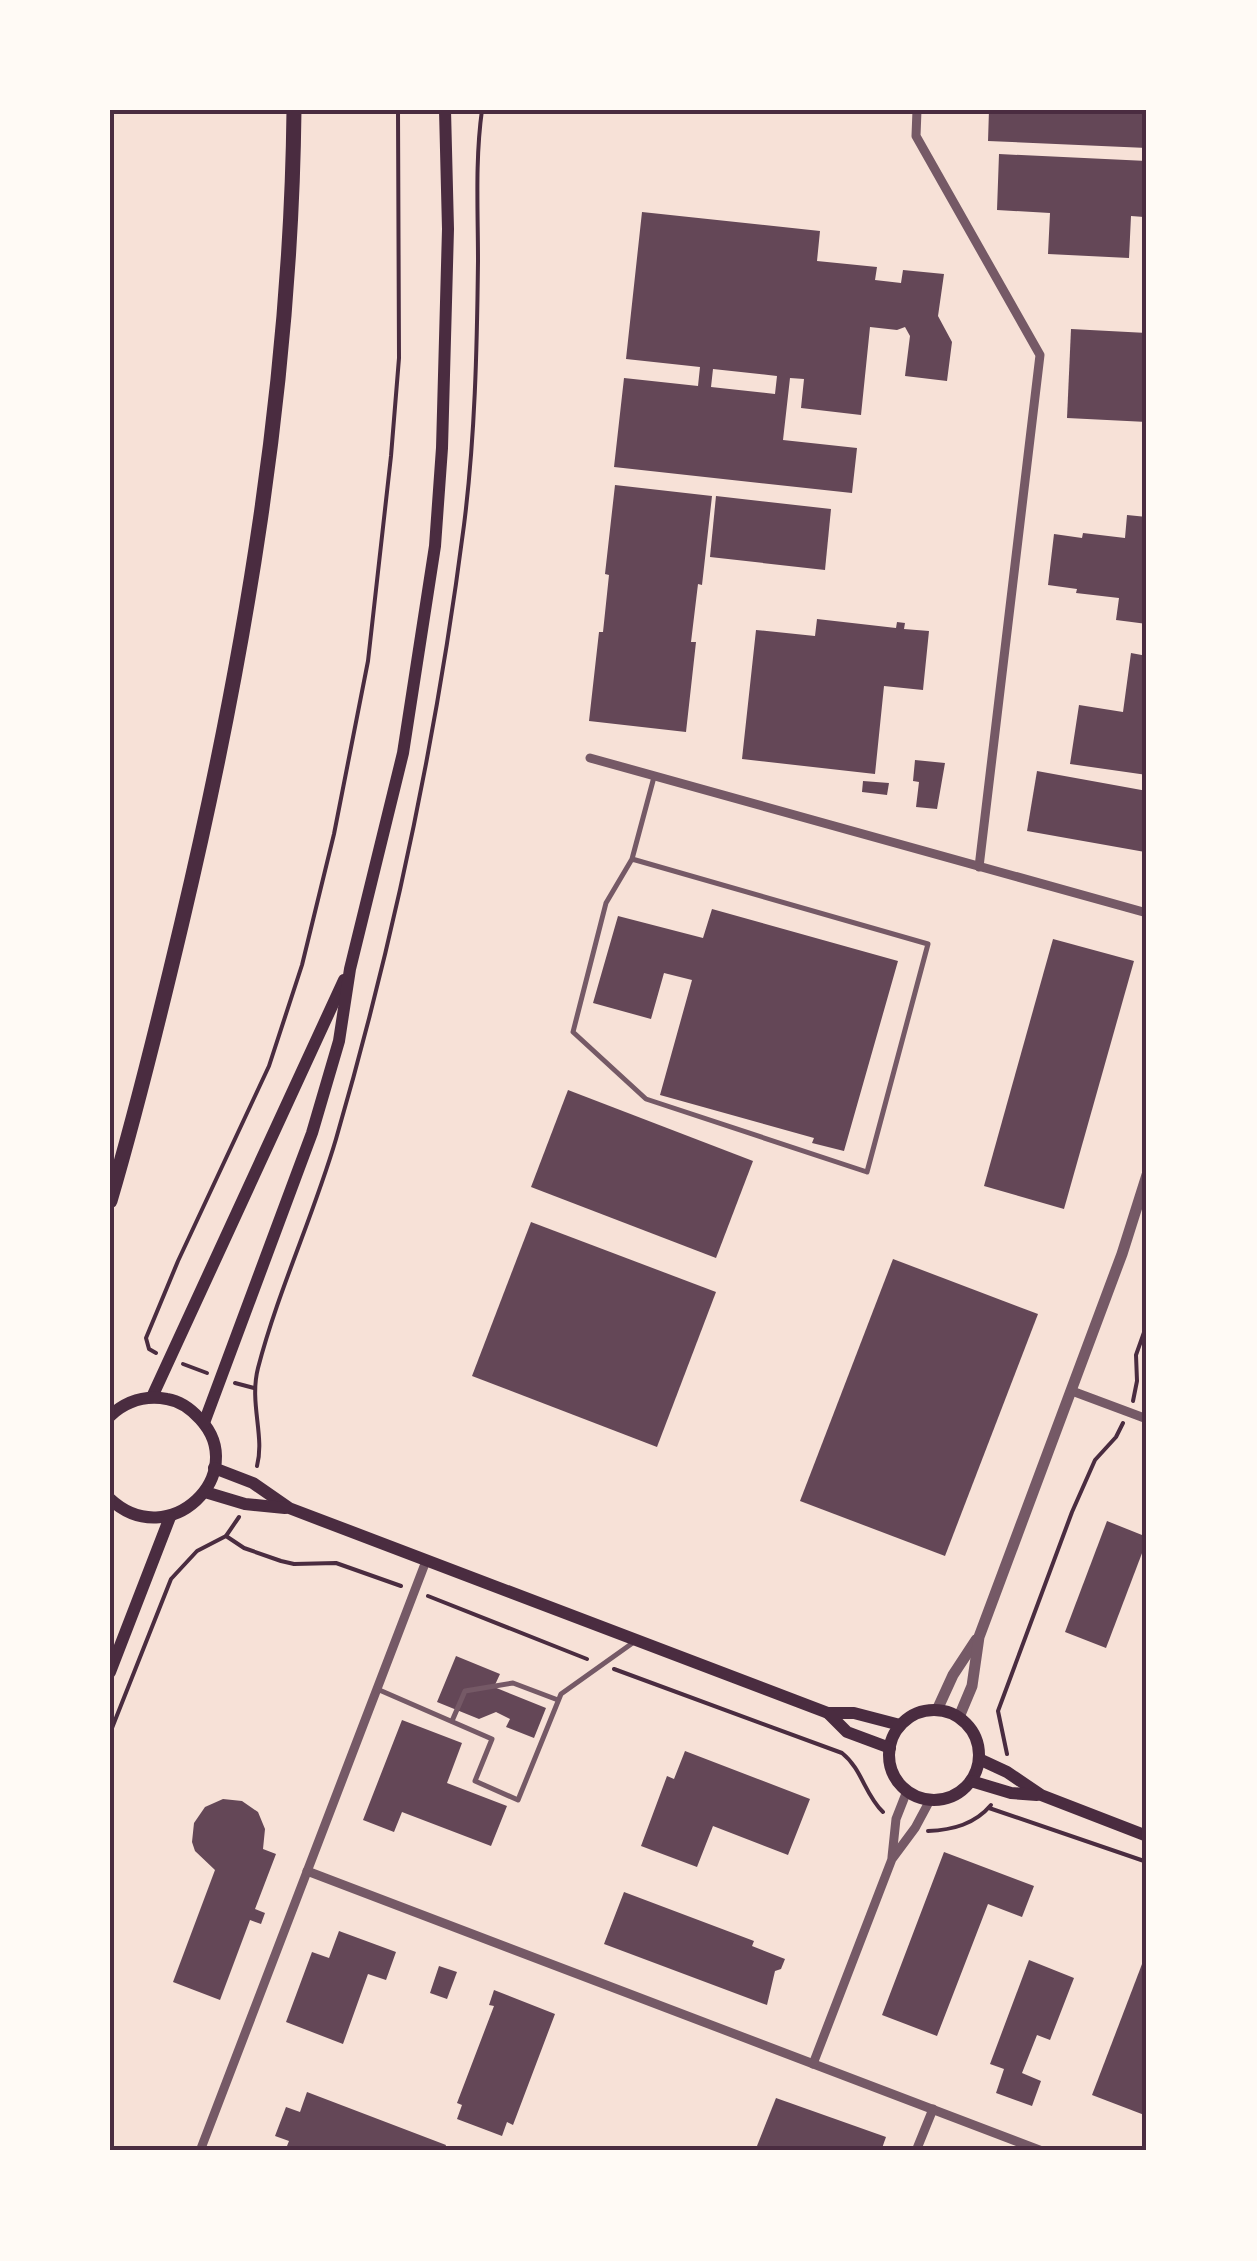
<svg xmlns="http://www.w3.org/2000/svg" width="1257" height="2261" font-family="Barlow,sans-serif">
  <rect width="100%" height="100%" fill="#f7e1d7"/>
  <!-- building -->
  <g fill="#644757" fill-rule="evenodd">
    <polygon points="989,110 1147,110 1147,148 988,141"/>
    <polygon points="999,154 1147,161 1144,217 1131,216 1129,258 1048,254 1050,213 997,210"/>
    <path d="M642,212L820,231L817,261L877,267L875,280L901,283L903,270L944,274L938,316L952,342L947,381L905,376L910,336L905,327L897,330L870,327L861,415L801,408L804,379L790,378L783,440L857,448L852,493L614,467L624,378L698,386L700,367L626,359ZM713,369L777,376L775,394L711,387Z"/>
    <polygon points="1071,329 1147,333 1147,422 1067,418"/>
    <polygon points="615,485 712,496 702,585 698,584 691,642 696,642 686,732 589,721 599,632 603,632 609,575 605,574"/>
    <polygon points="716,496 831,509 825,570 710,557"/>
    <polygon points="1127,515 1147,517 1147,624 1116,620 1119,598 1076,593 1077,589 1048,585 1054,534 1082,538 1083,533 1125,538"/>
    <polygon points="817,619 896,628 897,622 905,623 904,629 929,631 923,690 884,686 875,774 742,759 756,630 815,636"/>
    <polygon points="1131,653 1147,656 1147,775 1070,764 1079,705 1123,712"/>
    <polygon points="915,760 945,763 937,809 916,807 919,782 913,781"/>
    <polygon points="1037,771 1147,791 1145,852 1027,831"/>
    <polygon points="863,781 889,783 887,795 862,792"/>
    <polygon points="712,909 898,961 844,1151 812,1143 814,1138 660,1095 692,980 664,973 651,1019 593,1003 618,916 703,938"/>
    <polygon points="1053,939 1134,961 1064,1209 984,1186"/>
    <polygon points="568,1090 753,1161 716,1258 531,1187"/>
    <polygon points="531,1222 716,1292 657,1447 472,1376"/>
    <polygon points="893,1259 1038,1314 945,1556 800,1501"/>
    <polygon points="1107,1521 1147,1537 1147,1540 1106,1648 1065,1632"/>
    <polygon points="456,1656 500,1674 494,1687 546,1708 534,1738 506,1727 510,1719 496,1712 479,1719 437,1702"/>
    <polygon points="402,1720 462,1743 447,1783 507,1806 491,1846 402,1812 394,1832 363,1820"/>
    <polygon points="685,1751 810,1799 788,1855 713,1826 697,1867 641,1846 667,1776 674,1779"/>
    <polygon points="223,1799 242,1801 258,1812 265,1829 263,1849 276,1854 255,1909 265,1913 261,1924 250,1920 220,2000 173,1982 215,1870 195,1851 192,1842 194,1823 205,1807"/>
    <polygon points="944,1852 1034,1886 1022,1917 988,1904 937,2036 882,2015"/>
    <polygon points="624,1892 754,1941 752,1946 785,1959 781,1969 775,1971 767,2005 604,1944"/>
    <polygon points="339,1931 396,1952 386,1980 368,1974 343,2044 286,2022 312,1952 329,1958"/>
    <polygon points="1147,1951 1147,2116 1092,2095"/>
    <polygon points="1029,1960 1074,1978 1050,2040 1037,2035 1022,2073 1041,2081 1032,2106 996,2093 1004,2069 990,2064"/>
    <polygon points="439,1966 457,1972 447,1999 430,1993"/>
    <polygon points="494,1990 555,2014 513,2125 507,2122 502,2136 457,2119 462,2105 457,2103 494,2006 489,2005"/>
    <polygon points="307,2092 446,2145 444,2151 285,2151 289,2141 275,2136 286,2107 300,2112"/>
    <polygon points="776,2098 886,2137 881,2151 755,2151"/>
  </g>
  <g fill="none" stroke-linecap="round" stroke-linejoin="round">
    <!-- path -->
    <g stroke="#4a2c40" stroke-width="4">
      <polyline points="156,1353 149,1349 146,1338 178,1261 269,1066 302,965 334,834 368,661 391,456 399,358 398,110"/>
      <polyline points="183,1364 207,1373"/>
      <polyline points="235,1383 254,1388"/>
      <polyline points="1133,1401 1137,1381 1136,1355 1147,1324"/>
      <path d="M257,1466C265,1436 249,1403 258,1368C278,1291 313,1217 336,1139C395,936 437,735 464,525C475,438 477,349 478,261C478,211 475,160 482,110"/>
      <polyline points="226,1536 244,1548 281,1561 294,1564 336,1563 401,1586"/>
      <polyline points="428,1596 587,1659"/>
      <path d="M614,1669L842,1753C862,1769 865,1795 883,1812"/>
      <polyline points="110,1733 171,1579 197,1551 226,1536 239,1517"/>
      <polyline points="1007,1754 998,1711 1072,1512 1095,1460 1116,1437 1123,1423"/>
      <polyline points="989,1808 1147,1862"/>
      <path d="M928,1831C953,1830 975,1824 991,1805"/>
    </g>
    <!-- service -->
    <g stroke="#755966" stroke-width="5">
      <polyline points="632,859 928,944 867,1172 646,1099 573,1032 606,903 632,859 654,777"/>
      <polyline points="377,1689 492,1739 475,1781 518,1800 561,1694 634,1642"/>
      <polyline points="452,1721 465,1691 513,1683 558,1700"/>
    </g>
    <!-- minor -->
    <g stroke="#755966" stroke-width="9">
      <polyline points="917,110 916,136 1040,355 979,867"/>
      <polyline points="590,758 1147,913"/>
      <polyline points="1072,1391 1147,1419"/>
      <polyline points="892,1857 896,1819 907,1791"/>
      <polyline points="307,1871 1042,2151"/>
      <polyline points="813,2064 892,1859 915,1828 930,1800"/>
      <polyline points="200,2151 426,1561"/>
      <polyline points="916,2151 933,2109"/>
    </g>
    <!-- tertiary -->
    <g stroke="#755966" stroke-width="11">
      <polyline points="937,1710 953,1675 976,1640"/>
      <polyline points="959,1717 972,1686 979,1637 1122,1254 1147,1175"/>
    </g>
    <!-- secondary -->
    <g stroke="#4a2c40" stroke-width="12">
      <polyline points="152,1397 344,980"/>
      <path d="M110,1416C126,1401 145,1395 167,1399C180,1401 191,1409 200,1419C251,1474 169,1554 110,1499"/>
      <polyline points="204,1423 312,1133 339,1041 350,969 403,753 435,546 442,448 448,229 445,110"/>
      <polyline points="214,1468 253,1483 289,1508 828,1713 854,1713 900,1725"/>
      <polyline points="205,1492 245,1504 285,1508"/>
      <polyline points="110,1672 170,1517"/>
      <circle cx="934" cy="1755" r="45"/>
      <polyline points="828,1713 847,1732 890,1748"/>
      <polyline points="979,1759 1007,1772 1041,1795 1147,1836"/>
      <polyline points="971,1781 1011,1793 1037,1795"/>
    </g>
    <!-- trunk -->
    <path stroke="#4a2c40" stroke-width="15" d="M110,1201C137,1109 160,1015 182,922C245,656 291,383 294,110"/>
  </g>
  <!-- border -->
  <rect width="1257" height="2261" fill="none" stroke="#fffaf5" stroke-width="225"/>
  <rect x="112" y="112" width="1032" height="2036" fill="none" stroke="#4a2c40" stroke-width="4"/>
</svg>
